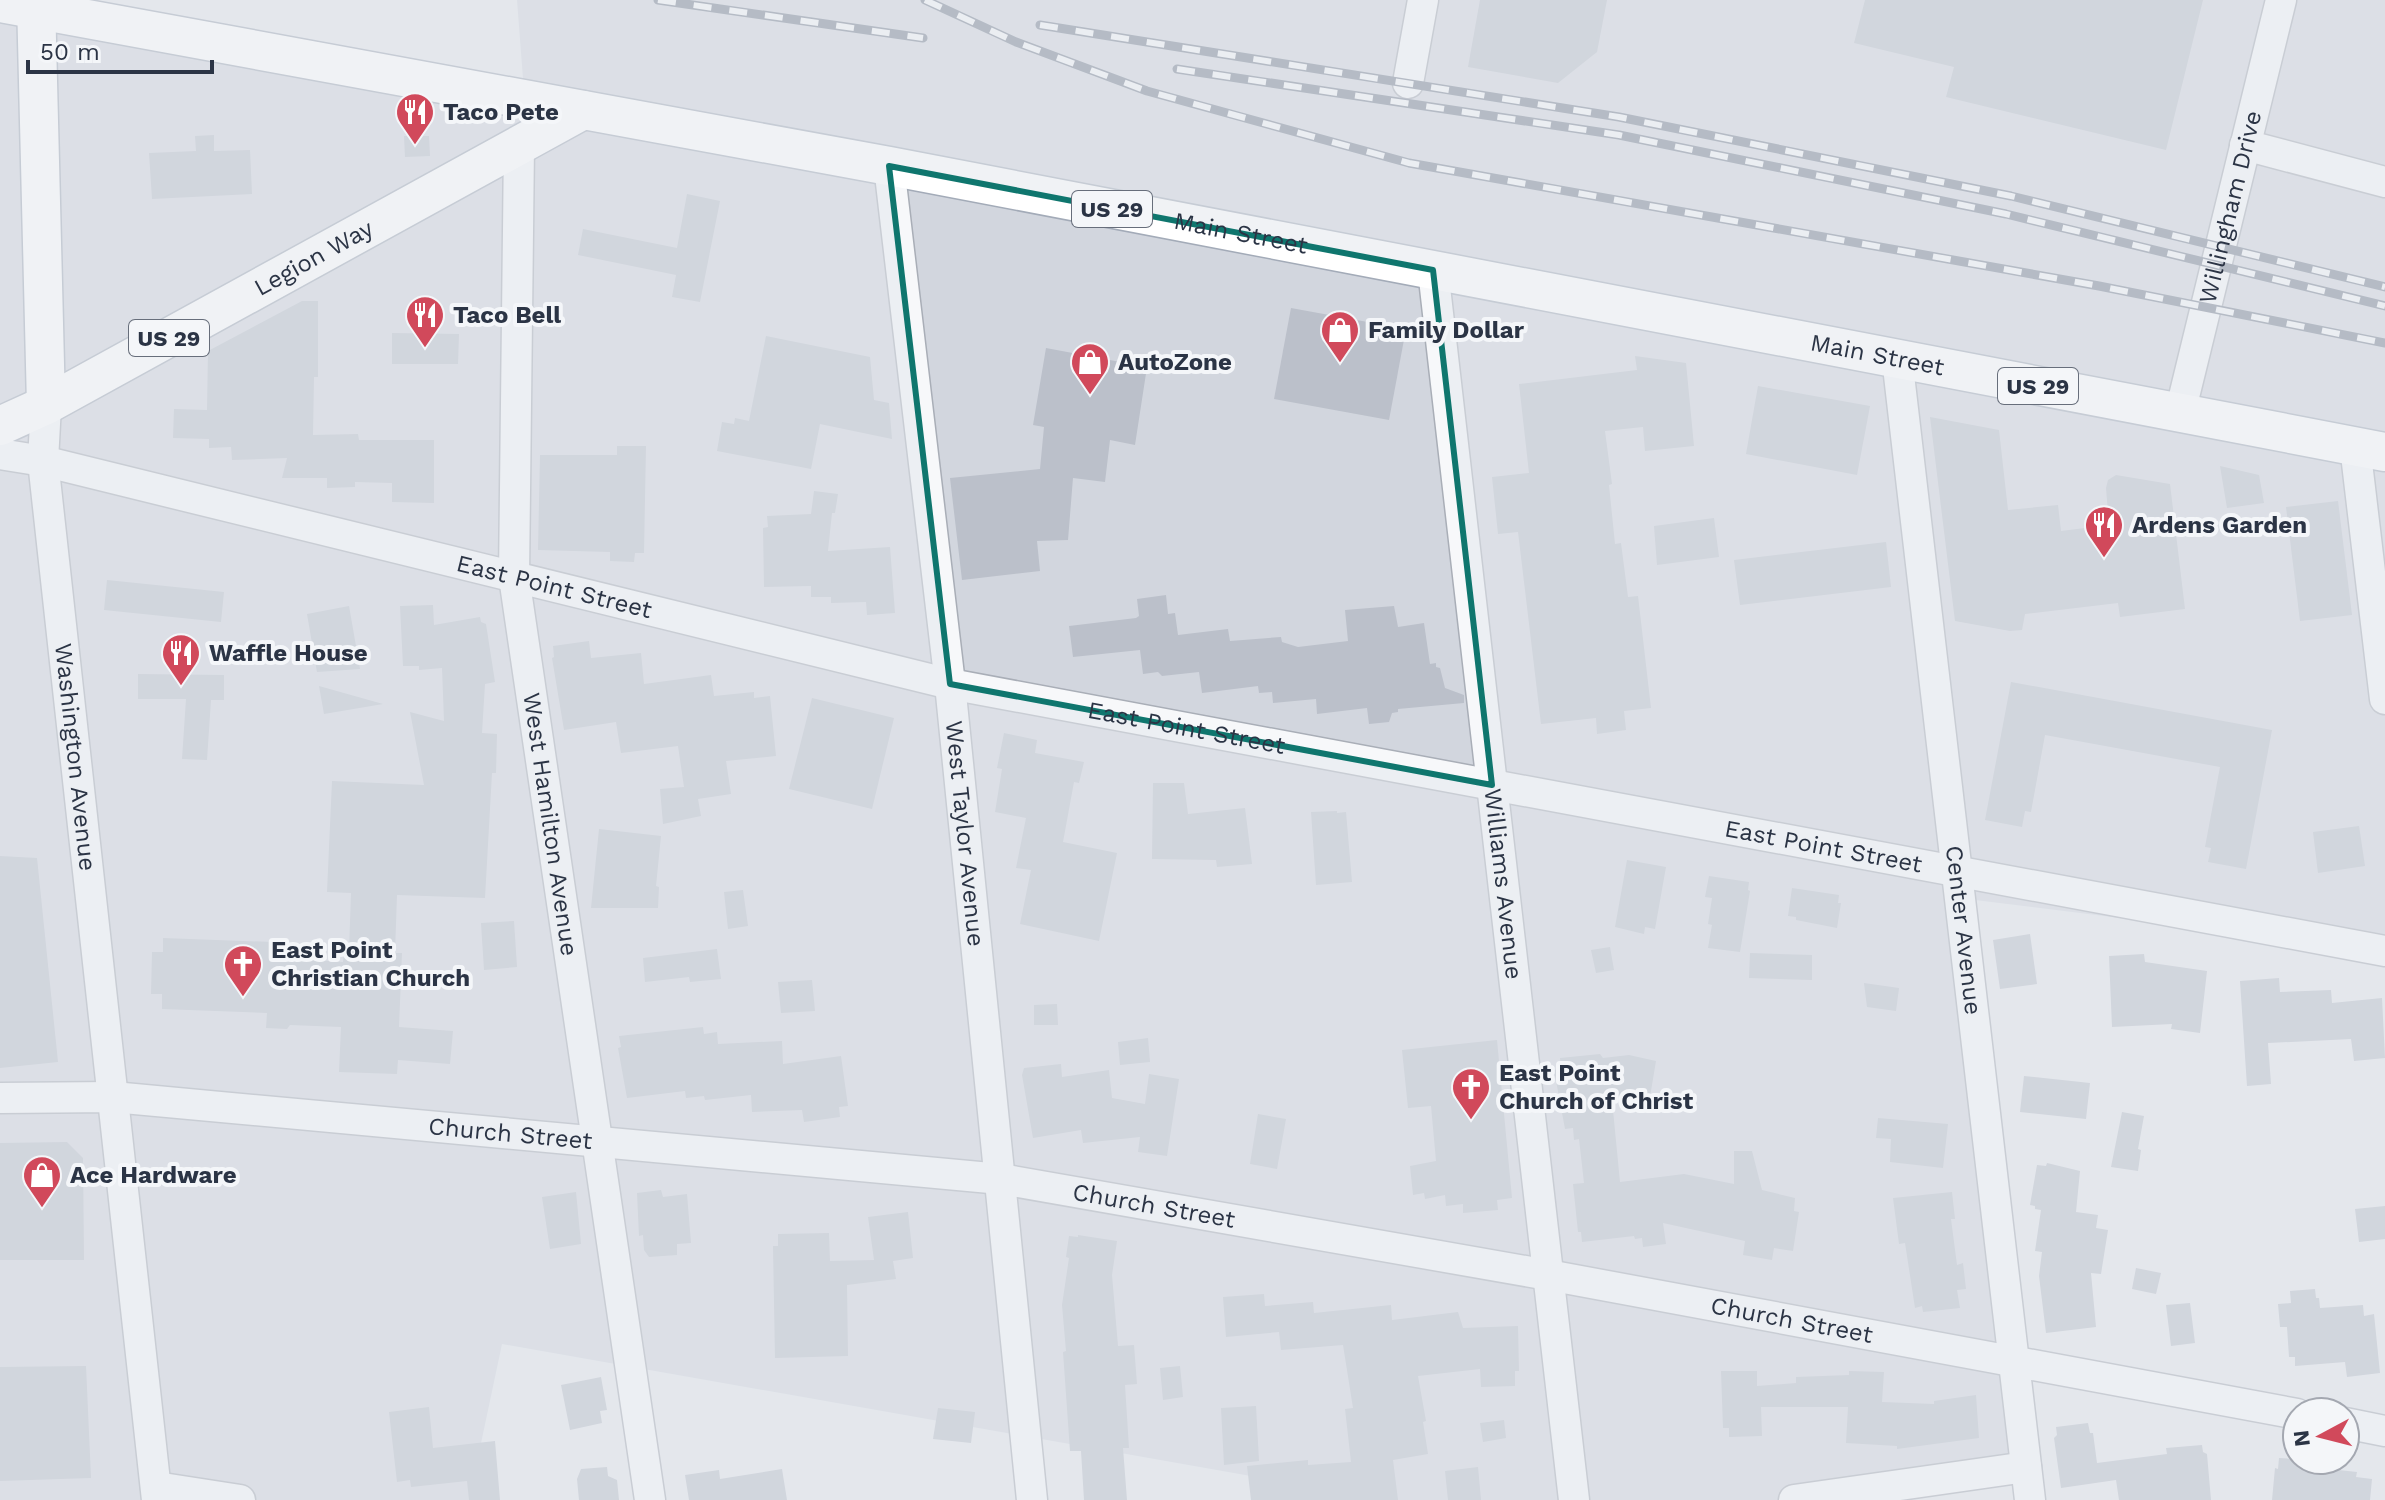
<svg xmlns="http://www.w3.org/2000/svg" width="2385" height="1500" font-family="'Work Sans',sans-serif">
  <rect width="100%" height="100%" fill="#e4e7ec"/>
  <!-- built -->
  <polygon fill="#d2d6de" points="0,0 96,0 525,105 517,0 2385,0 2385,951 1975,900 2013,1463 1792,1500 1387,1500 502,1344 469,1500 0,1500"/>
  <!-- building -->
  <g fill="#bbc0ca">
    <polygon points="1480,0 1607,0 1597,52 1558,83 1468,67"/>
    <polygon points="1865,0 2203,0 2166,150 1946,97 1954,67 1854,43"/>
    <polygon points="214,135 214,151 250,150 252,194 152,199 149,153 196,151 195,136"/>
    <polygon points="404,136 429,136 430,156 405,157"/>
    <polygon points="687,194 720,201 700,302 672,297 676,275 578,255 583,229 677,248"/>
    <polygon points="302,301 318,301 318,377 314,377 313,435 358,434 359,440 434,440 434,503 392,502 392,483 355,482 355,487 327,488 327,478 282,478 287,458 232,460 231,447 209,448 209,439 173,438 174,409 207,410 208,351"/>
    <polygon points="1291,308 1406,329 1389,420 1274,399"/>
    <polygon points="392,333 459,334 458,364 392,364"/>
    <polygon points="766,336 870,357 874,400 889,403 892,439 820,424 811,469 717,451 722,422 734,424 735,418 749,421"/>
    <polygon points="1046,348 1147,367 1135,445 1110,440 1105,482 1073,478 1068,540 1037,541 1040,571 962,580 950,478 1040,469 1044,427 1033,425"/>
    <polygon points="1635,356 1686,363 1694,446 1645,451 1643,427 1605,431 1612,484 1609,485 1615,544 1621,543 1628,597 1638,596 1651,708 1624,711 1626,730 1597,734 1596,718 1541,724 1518,532 1498,534 1492,477 1529,473 1519,384 1637,370"/>
    <polygon points="1758,386 1870,406 1857,475 1746,454"/>
    <polygon points="1930,417 1999,430 2008,510 2058,505 2061,531 2109,525 2106,488 2108,480 2116,475 2170,484 2185,609 2120,617 2118,603 2025,614 2022,630 2010,631 1955,621"/>
    <polygon points="617,446 646,446 644,553 635,553 634,562 610,561 610,552 538,550 540,455 617,455"/>
    <polygon points="2220,466 2259,475 2264,503 2227,508"/>
    <polygon points="814,491 838,494 835,513 832,513 828,551 890,547 895,613 867,615 866,602 831,603 831,597 811,597 811,586 764,587 763,528 768,527 767,516 811,514"/>
    <polygon points="2338,501 2352,615 2300,621 2286,507"/>
    <polygon points="1714,518 1719,557 1657,565 1654,526"/>
    <polygon points="1886,542 1891,587 1740,605 1734,560"/>
    <polygon points="107,580 224,592 221,622 104,610"/>
    <polygon points="1166,595 1168,614 1175,613 1178,635 1228,629 1230,641 1281,637 1282,642 1298,647 1348,641 1345,610 1394,606 1398,627 1424,623 1430,664 1436,663 1436,667 1440,668 1445,688 1464,695 1464,703 1398,709 1398,712 1392,713 1389,722 1369,724 1367,708 1317,714 1316,699 1273,703 1272,692 1259,693 1258,686 1202,693 1199,672 1162,676 1158,672 1143,674 1140,650 1073,657 1069,626 1136,618 1139,616 1137,599"/>
    <polygon points="433,605 434,625 480,617 481,622 486,624 495,682 485,684 482,733 497,734 496,773 492,773 485,898 397,895 395,953 402,953 399,1027 453,1031 450,1064 398,1060 397,1074 339,1072 341,1027 290,1025 287,1029 266,1028 267,1013 162,1009 162,994 151,994 152,952 163,952 163,938 298,943 298,959 343,962 344,951 349,951 351,893 327,892 332,781 424,785 410,712 444,721 442,668 419,670 419,666 403,666 400,606"/>
    <polygon points="349,606 360,669 317,672 307,614"/>
    <polygon points="589,641 591,658 641,653 644,684 711,675 714,696 754,692 754,698 770,696 776,756 726,761 731,794 698,799 701,816 663,824 660,789 684,787 678,746 621,753 616,722 564,730 552,658 554,657 553,646"/>
    <polygon points="138,674 224,675 224,700 211,700 207,760 182,759 186,699 138,699"/>
    <polygon points="2011,682 2272,730 2246,869 2208,862 2211,848 2205,847 2220,767 2045,735 2031,812 2025,811 2022,827 1985,820"/>
    <polygon points="319,686 383,704 324,714"/>
    <polygon points="812,698 894,718 872,809 789,789"/>
    <polygon points="1004,733 1037,740 1035,753 1084,762 1079,783 1074,782 1063,842 1117,853 1099,941 1020,924 1031,870 1016,868 1026,818 995,812 1002,769 997,768"/>
    <polygon points="1153,783 1184,783 1188,814 1245,808 1252,864 1217,867 1216,860 1152,859"/>
    <polygon points="1337,811 1337,813 1346,812 1352,882 1316,885 1311,812"/>
    <polygon points="2359,826 2365,866 2318,873 2313,832"/>
    <polygon points="599,829 661,836 656,886 659,887 658,908 591,908"/>
    <polygon points="0,856 37,858 58,1062 0,1068"/>
    <polygon points="1627,860 1666,867 1655,929 1645,927 1644,934 1615,927"/>
    <polygon points="1709,876 1749,882 1748,890 1750,891 1740,952 1708,948 1712,925 1708,924 1712,898 1705,897"/>
    <polygon points="1792,888 1839,895 1838,903 1841,903 1837,928 1796,920 1796,917 1788,916"/>
    <polygon points="743,890 748,926 728,929 724,892"/>
    <polygon points="514,921 517,967 484,970 481,923"/>
    <polygon points="2030,934 2037,984 2000,989 1993,940"/>
    <polygon points="1610,947 1614,970 1596,973 1591,950"/>
    <polygon points="717,949 721,979 690,982 689,977 645,982 643,958"/>
    <polygon points="1750,953 1812,955 1812,980 1749,978"/>
    <polygon points="2144,954 2145,962 2207,971 2200,1033 2171,1029 2172,1024 2112,1027 2109,956"/>
    <polygon points="2279,978 2280,992 2331,990 2332,1003 2382,998 2385,1058 2354,1061 2351,1039 2268,1043 2271,1084 2247,1086 2240,981"/>
    <polygon points="812,980 815,1011 781,1013 778,982"/>
    <polygon points="1864,983 1899,988 1896,1011 1867,1007"/>
    <polygon points="1057,1004 1058,1025 1034,1025 1034,1005"/>
    <polygon points="703,1027 704,1034 717,1032 718,1044 782,1041 783,1064 841,1056 848,1106 839,1107 840,1117 804,1122 802,1110 752,1112 751,1095 705,1100 704,1096 686,1098 685,1091 627,1098 618,1048 621,1047 619,1036"/>
    <polygon points="1148,1038 1150,1062 1120,1065 1118,1042"/>
    <polygon points="1497,1040 1512,1198 1497,1200 1498,1210 1463,1213 1463,1204 1446,1206 1445,1195 1425,1199 1424,1193 1413,1195 1410,1166 1436,1161 1431,1106 1408,1108 1402,1050"/>
    <polygon points="1600,1054 1603,1058 1629,1055 1656,1061 1650,1097 1612,1100 1620,1182 1684,1174 1734,1184 1734,1151 1752,1151 1762,1190 1795,1198 1794,1211 1799,1212 1793,1251 1774,1248 1772,1260 1743,1255 1745,1241 1663,1223 1666,1244 1643,1247 1642,1238 1635,1239 1634,1236 1582,1242 1581,1232 1578,1232 1573,1184 1584,1183 1579,1139 1574,1140 1573,1128 1565,1129 1554,1070 1561,1069 1560,1058"/>
    <polygon points="1061,1064 1062,1077 1109,1070 1112,1098 1145,1104 1149,1074 1179,1079 1167,1156 1138,1152 1140,1137 1083,1143 1081,1130 1033,1138 1022,1075 1024,1068"/>
    <polygon points="2024,1076 2090,1083 2086,1119 2020,1112"/>
    <polygon points="2122,1112 2144,1116 2138,1149 2141,1150 2138,1171 2111,1167"/>
    <polygon points="1258,1114 1286,1119 1277,1169 1250,1164"/>
    <polygon points="1878,1118 1948,1124 1943,1168 1890,1162 1891,1139 1876,1138"/>
    <polygon points="67,1142 83,1158 84,1260 0,1260 0,1143"/>
    <polygon points="2047,1163 2080,1171 2076,1212 2098,1215 2096,1228 2108,1230 2101,1274 2091,1273 2096,1327 2046,1333 2039,1276 2042,1252 2035,1251 2041,1210 2035,1209 2035,1206 2030,1205 2037,1165 2046,1166"/>
    <polygon points="661,1190 663,1197 687,1194 691,1243 677,1244 677,1255 649,1257 644,1250 643,1235 639,1236 637,1193"/>
    <polygon points="576,1192 581,1244 550,1249 542,1197"/>
    <polygon points="1952,1192 1955,1219 1951,1219 1957,1265 1963,1263 1966,1289 1957,1290 1960,1308 1923,1312 1922,1306 1915,1308 1905,1243 1899,1244 1893,1198"/>
    <polygon points="2385,1206 2385,1239 2359,1242 2355,1209"/>
    <polygon points="908,1212 913,1258 893,1261 896,1279 847,1285 848,1356 775,1358 773,1246 778,1246 778,1234 829,1233 830,1261 874,1260 868,1217"/>
    <polygon points="1078,1235 1117,1241 1112,1275 1118,1346 1134,1345 1137,1384 1125,1385 1129,1448 1123,1448 1127,1500 1084,1500 1081,1451 1070,1451 1063,1352 1066,1351 1062,1305 1069,1258 1066,1257 1069,1236 1078,1237"/>
    <polygon points="2136,1268 2161,1273 2156,1294 2132,1289"/>
    <polygon points="2315,1289 2316,1298 2319,1298 2320,1308 2363,1305 2364,1316 2374,1314 2380,1373 2347,1377 2345,1362 2295,1366 2295,1357 2289,1357 2287,1327 2280,1327 2278,1304 2291,1303 2290,1291"/>
    <polygon points="1264,1294 1265,1306 1313,1302 1314,1313 1391,1305 1392,1320 1458,1312 1463,1328 1518,1326 1519,1371 1515,1371 1515,1386 1481,1387 1480,1369 1418,1376 1426,1421 1423,1422 1428,1454 1393,1460 1398,1500 1251,1500 1247,1466 1308,1460 1308,1465 1351,1462 1345,1409 1353,1408 1343,1345 1281,1350 1279,1332 1226,1337 1223,1297"/>
    <polygon points="2190,1303 2195,1343 2171,1346 2166,1305"/>
    <polygon points="86,1366 91,1478 0,1481 0,1367"/>
    <polygon points="1180,1366 1183,1397 1163,1400 1160,1368"/>
    <polygon points="1721,1371 1757,1371 1757,1386 1796,1383 1796,1377 1849,1375 1849,1371 1884,1372 1882,1402 1934,1404 1934,1401 1976,1395 1979,1438 1897,1449 1897,1446 1846,1443 1848,1407 1761,1407 1762,1436 1729,1437 1729,1428 1723,1428"/>
    <polygon points="601,1377 607,1410 600,1411 602,1423 570,1430 561,1385"/>
    <polygon points="1256,1406 1259,1461 1224,1465 1221,1408"/>
    <polygon points="429,1407 433,1448 495,1441 500,1500 469,1500 467,1481 411,1487 410,1480 397,1482 389,1412"/>
    <polygon points="938,1408 975,1412 971,1443 933,1439"/>
    <polygon points="1504,1420 1506,1438 1483,1442 1480,1423"/>
    <polygon points="2088,1423 2090,1433 2093,1433 2097,1463 2167,1454 2166,1448 2202,1445 2203,1452 2207,1454 2211,1500 2119,1500 2116,1480 2061,1488 2054,1438 2057,1435 2056,1427"/>
    <polygon points="2279,1458 2311,1460 2311,1467 2357,1472 2356,1477 2372,1479 2370,1500 2272,1500 2275,1468 2278,1469"/>
    <polygon points="607,1467 608,1476 617,1480 619,1500 579,1500 577,1479 581,1469"/>
    <polygon points="1478,1467 1481,1500 1448,1500 1445,1471"/>
    <polygon points="782,1469 787,1500 689,1500 685,1475 719,1470 720,1479"/>
  </g>
  <g fill="none" stroke-linecap="round" stroke-linejoin="round">
    <!-- minor casing -->
    <g stroke="#a9aeb7" stroke-width="33">
      <g id="minor">
        <polyline points="1408,83 1423,0"/>
        <path id="s1" d="M519,145L514,577L650,1500"/>
        <polyline points="2245,145 2385,182"/>
        <path id="s2" d="M889,166L950,684L1032,1500"/>
        <path id="s3" d="M1433,270L1574,1500"/>
        <path id="s4" d="M1897,358L2030,1500"/>
        <path id="s5" d="M46,405L43,461L157,1500"/>
        <path id="s6" d="M2180,413L2281,0"/>
        <polyline points="2355,446 2385,699"/>
        <path id="s7" d="M0,454L43,461L950,684L2385,951"/>
        <path id="s8" d="M0,1098L113,1097L1001,1179L1548,1275L2297,1414"/>
        <polyline points="2345,1423 2385,1431"/>
        <polyline points="156,1487 240,1500"/>
        <polyline points="1794,1500 2026,1467"/>
      </g>
    </g>
    <!-- major casing -->
    <g stroke="#a3abb8" stroke-width="41">
      <g id="major">
        <polyline points="36,0 46,405"/>
        <path id="s9" d="M0,3L889,166L2385,452"/>
        <path id="s10" d="M0,426L46,405L583,110"/>
      </g>
    </g>
    <!-- minor -->
    <use href="#minor" stroke="#f7f8fa" stroke-width="30"/>
    <!-- major -->
    <use href="#major" stroke="#fff" stroke-width="38"/>
    <!-- rail casing -->
    <g stroke="#7d8696" stroke-width="9">
      <g id="rail">
        <polyline points="658,0 923,38"/>
        <polyline points="925,0 1016,42 1147,91 1409,163 2099,286 2385,343"/>
        <polyline points="1040,25 1619,117 2011,196 2385,287"/>
        <polyline points="1177,69 1619,135 2006,214 2385,306"/>
      </g>
    </g>
    <!-- rail -->
    <use href="#rail" stroke="#f4f6f9" stroke-width="6" stroke-dasharray="18" stroke-linecap="butt"/>
  </g>
  <!-- marked area -->
  <path d="M0 0H2385V1500H0ZM889,166L1433,270L1492,785L950,684Z" fill="#e4e7ec" fill-opacity=".55" fill-rule="evenodd"/>
  <path fill="none" stroke="#0f766e" stroke-width="6" stroke-linejoin="round" d="M889,166L1433,270L1492,785L950,684Z"/>
  <!-- icons -->
  <defs>
    <g id="restaurant-pin" transform="scale(2)"><path d="M0 17L-7.5 6A9.5 9.5 0 1 1 7.5 6Z" fill="#d1495b" stroke="#f4f6f9"/><path d="M-5-6h1v4h1v-4h1v4h1v-4h1v5L-1.5 .5V6h-2V.5L-5-1ZM5-6V6H3V1.5H1.5Q1.5-4 5-6Z" fill="#fff"/></g>
    <g id="shop-pin" transform="scale(2)"><path d="M0 17L-7.5 6A9.5 9.5 0 1 1 7.5 6Z" fill="#d1495b" stroke="#f4f6f9"/><path d="M-5-2.5h2.3a2.7 3.5 0 0 1 5.4 0H5L5.5 6h-11ZM-1.5-2.5h3a1.5 2.3 0 0 0-3 0Z" fill="#fff"/></g>
    <g id="church-pin" transform="scale(2)"><path d="M0 17L-7.5 6A9.5 9.5 0 1 1 7.5 6Z" fill="#d1495b" stroke="#f4f6f9"/><path d="M-1.2-6h2.4v3.5h3.3v2.4h-3.3V6h-2.4V-.1h-3.3v-2.4h3.3Z" fill="#fff"/></g>
  </defs>
  <g fill-rule="evenodd">
    <use href="#restaurant-pin" x="415" y="112"/>
    <use href="#restaurant-pin" x="425" y="315"/>
    <use href="#shop-pin" x="1340" y="330"/>
    <use href="#shop-pin" x="1090" y="362"/>
    <use href="#restaurant-pin" x="2104" y="525"/>
    <use href="#restaurant-pin" x="181" y="653"/>
    <use href="#church-pin" x="243" y="964"/>
    <use href="#church-pin" x="1471" y="1087"/>
    <use href="#shop-pin" x="42" y="1175"/>
  </g>
  <g text-anchor="middle" dominant-baseline="central" stroke-width="8" stroke-linejoin="round" paint-order="stroke">
    <!-- shield labels -->
    <g fill="#f4f6f9" stroke="#676e7b" stroke-width="2">
      <rect x="1072" y="191" width="80" height="36" rx="6"/>
      <rect x="129" y="320" width="80" height="36" rx="6"/>
      <rect x="1998" y="368" width="80" height="36" rx="6"/>
    </g>
    <g font-size="22" font-weight="bold" fill="#2b3445">
      <text x="1112" y="209">US 29</text>
      <text x="169" y="338">US 29</text>
      <text x="2038" y="386">US 29</text>
    </g>
    <!-- poi labels -->
    <g font-size="24" font-weight="bold" fill="#2b3445" stroke="#f4f6f9" text-anchor="start">
      <text x="443" y="112">Taco Pete</text>
      <text x="453" y="315">Taco Bell</text>
      <text x="1368" y="330">Family Dollar</text>
      <text x="1118" y="362">AutoZone</text>
      <text x="2132" y="525">Ardens Garden</text>
      <text x="209" y="653">Waffle House</text>
      <text x="271" y="950">East Point<tspan x="271" dy="28">Christian Church</tspan></text>
      <text x="1499" y="1073">East Point<tspan x="1499" dy="28">Church of Christ</tspan></text>
      <text x="70" y="1175">Ace Hardware</text>
    </g>
    <!-- street labels -->
    <g font-size="24" fill="#2b3445" stroke="#f4f6f9">
      <text stroke="none"><textPath href="#s6" startOffset="212">Willingham Drive</textPath></text>
      <text stroke="none"><textPath href="#s9" startOffset="1262">Main Street</textPath></text>
      <text stroke="none"><textPath href="#s10" startOffset="356">Legion Way</textPath></text>
      <text stroke="none"><textPath href="#s9" startOffset="1910">Main Street</textPath></text>
      <text stroke="none"><textPath href="#s7" startOffset="570">East Point Street</textPath></text>
      <text stroke="none"><textPath href="#s7" startOffset="1218">East Point Street</textPath></text>
      <text stroke="none"><textPath href="#s5" startOffset="354">Washington Avenue</textPath></text>
      <text stroke="none"><textPath href="#s1" startOffset="682">West Hamilton Avenue</textPath></text>
      <text stroke="none"><textPath href="#s2" startOffset="672">West Taylor Avenue</textPath></text>
      <text stroke="none"><textPath href="#s7" startOffset="1866">East Point Street</textPath></text>
      <text stroke="none"><textPath href="#s3" startOffset="618">Williams Avenue</textPath></text>
      <text stroke="none"><textPath href="#s4" startOffset="576">Center Avenue</textPath></text>
      <text stroke="none"><textPath href="#s8" startOffset="512">Church Street</textPath></text>
      <text stroke="none"><textPath href="#s8" startOffset="1160">Church Street</textPath></text>
      <text stroke="none"><textPath href="#s8" startOffset="1808">Church Street</textPath></text>
    </g>
  </g>
  <!-- north arrow -->
  <g transform="translate(2321 1436) rotate(263)"><circle r="38" fill="#f4f6f9" stroke="#a4a8b1" stroke-width="2"/>
  <path d="M0-6L14 30L0 20L-14 30Z" fill="#d1495b"/>
  <text y="-12" font-size="22" font-weight="bold" text-anchor="middle" fill="#2b3445">N</text>
  </g>
  <!-- scale -->
  <path d="M28 60v12h184v-12" fill="none" stroke="#2b3445" stroke-width="4"/>
  <text x="40" y="60" font-size="24" fill="#2b3445" stroke="#f4f6f9" stroke-width="6" paint-order="stroke">50 m</text>
</svg>
